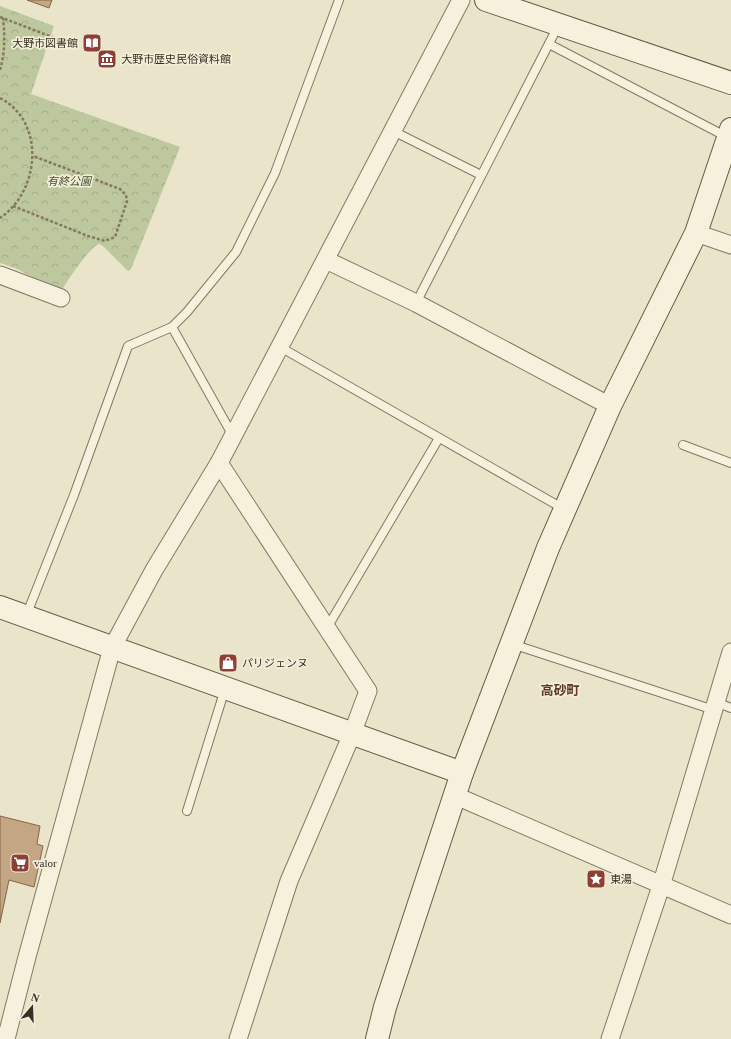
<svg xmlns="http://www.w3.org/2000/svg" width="731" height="1039" font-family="'Times New Roman','Noto Sans JP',serif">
  <defs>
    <pattern id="park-crowns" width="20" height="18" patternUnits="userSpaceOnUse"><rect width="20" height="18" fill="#bec89e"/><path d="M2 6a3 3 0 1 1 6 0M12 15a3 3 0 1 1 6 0" fill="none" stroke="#a4ac88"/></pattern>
  </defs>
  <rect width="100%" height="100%" fill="#eae4ca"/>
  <!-- park -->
  <path fill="url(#park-crowns)" d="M0,6L54,26L31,94L180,147L131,269L128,271L103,246L99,244C90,247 66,282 61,292L15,268L0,263Z"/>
  <!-- building -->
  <g fill="#c4a684" stroke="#826648">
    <polygon points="27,0 52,0 49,8"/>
    <polygon points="0,816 40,826 37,844 43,846 34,887 9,880 0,923"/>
  </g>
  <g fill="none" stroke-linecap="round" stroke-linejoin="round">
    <!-- lane casing -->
    <g stroke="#857860" stroke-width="10">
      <g id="lane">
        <polyline points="549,44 727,137"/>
        <polyline points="393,131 481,175"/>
        <polyline points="416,303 558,26"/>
        <polyline points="172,327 233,436"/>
        <polyline points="280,347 564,509"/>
        <polyline points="683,445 731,463"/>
        <polyline points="26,616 74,495 128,346 172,327 187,312 236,252 275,173 339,0"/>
        <polyline points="327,628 439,438"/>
        <polyline points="512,644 714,710"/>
        <polyline points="716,702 731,708"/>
        <polyline points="187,811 225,689"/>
      </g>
    </g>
    <!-- street casing -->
    <g stroke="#857860" stroke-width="19">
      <g id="street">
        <polyline points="696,233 731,245"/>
        <polyline points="326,260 416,303 610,406"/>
        <polyline points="0,275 61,298"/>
        <polyline points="219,463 368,691 352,734 289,881 238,1039"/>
        <polyline points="456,796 731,915"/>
        <polyline points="6,1039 27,957 112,648 154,570 219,463 461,0"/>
        <polyline points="610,1039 661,886 731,652"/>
      </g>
    </g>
    <!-- secondary casing -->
    <g stroke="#675943" stroke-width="24">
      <g id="secondary">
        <polyline points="486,0 731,83"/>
        <polyline points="0,607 462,773"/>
        <polyline points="377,1039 385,1007 462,773 548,548 610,406 696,233 731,129"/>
      </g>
    </g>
    <!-- path -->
    <g stroke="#857860" stroke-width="2.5" stroke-dasharray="3 2" stroke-linecap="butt">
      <polyline points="0,17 68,43"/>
      <path d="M0,70C5,53 5,36 3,18"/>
      <path d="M0,98C46,122 40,191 0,218"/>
      <polyline points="13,206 88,236 105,241 115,237 127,201 126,195 120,189 33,156"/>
    </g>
    <!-- lane -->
    <use href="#lane" stroke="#f6f1dc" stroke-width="8"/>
    <!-- street -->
    <use href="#street" stroke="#f6f1dc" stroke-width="17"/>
    <!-- secondary -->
    <use href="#secondary" stroke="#f6f1dc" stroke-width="22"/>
  </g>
  <!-- icons -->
  <defs>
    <g id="library-square" transform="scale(1)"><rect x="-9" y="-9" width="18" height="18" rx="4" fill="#8e4036" stroke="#f3eed9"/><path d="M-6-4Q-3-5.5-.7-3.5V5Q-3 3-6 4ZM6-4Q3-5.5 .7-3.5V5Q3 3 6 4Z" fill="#fff"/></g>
    <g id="museum-square" transform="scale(1)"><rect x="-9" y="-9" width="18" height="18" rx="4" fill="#8e4036" stroke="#f3eed9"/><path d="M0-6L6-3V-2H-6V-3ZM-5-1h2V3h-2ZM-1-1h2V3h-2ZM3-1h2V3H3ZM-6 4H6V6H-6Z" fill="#fff"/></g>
    <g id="shop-square" transform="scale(1)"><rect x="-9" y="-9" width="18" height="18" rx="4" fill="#8e4036" stroke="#f3eed9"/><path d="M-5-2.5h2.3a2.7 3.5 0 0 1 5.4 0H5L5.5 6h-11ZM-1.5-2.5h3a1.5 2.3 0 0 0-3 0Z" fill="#fff"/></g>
    <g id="supermarket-square" transform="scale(1)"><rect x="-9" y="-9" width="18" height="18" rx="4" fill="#8e4036" stroke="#f3eed9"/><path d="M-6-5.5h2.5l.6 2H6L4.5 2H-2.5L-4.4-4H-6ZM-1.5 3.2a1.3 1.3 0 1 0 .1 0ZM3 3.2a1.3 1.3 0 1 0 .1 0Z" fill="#fff"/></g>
    <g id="sight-square" transform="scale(1)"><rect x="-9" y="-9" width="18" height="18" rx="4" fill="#8e4036" stroke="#f3eed9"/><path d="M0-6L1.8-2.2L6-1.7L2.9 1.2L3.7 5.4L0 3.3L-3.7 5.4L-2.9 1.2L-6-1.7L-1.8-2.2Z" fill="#fff"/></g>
  </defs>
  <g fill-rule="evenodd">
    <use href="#library-square" x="92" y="43"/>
    <use href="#museum-square" x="107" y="59"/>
    <use href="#shop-square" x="228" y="663"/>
    <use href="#supermarket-square" x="20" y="863"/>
    <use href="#sight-square" x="596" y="879"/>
  </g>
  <g text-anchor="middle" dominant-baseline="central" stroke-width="3.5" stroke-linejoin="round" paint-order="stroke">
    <!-- poi labels -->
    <g font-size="11" fill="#372f22" stroke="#f3eed9" text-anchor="start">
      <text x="78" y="43" text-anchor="end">大野市図書館</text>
      <text x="121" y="59">大野市歴史民俗資料館</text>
      <text x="242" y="663">パリジェンヌ</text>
      <text x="34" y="863">valor</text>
      <text x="610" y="879">東湯</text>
    </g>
    <!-- park labels -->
    <g font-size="11" font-style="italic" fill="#43522b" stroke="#f3eed9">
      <text x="69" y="181">有終公園</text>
    </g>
    <!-- quarter labels -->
    <g font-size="13" font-weight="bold" fill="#603926" stroke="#f3eed9">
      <text x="560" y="690">高砂町</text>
    </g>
  </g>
  <!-- north arrow -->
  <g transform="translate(32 1007) rotate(19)" stroke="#f3eed9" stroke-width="3" paint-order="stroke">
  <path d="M0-3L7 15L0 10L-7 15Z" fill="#372f22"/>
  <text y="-6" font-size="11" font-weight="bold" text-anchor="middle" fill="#372f22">N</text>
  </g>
</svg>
